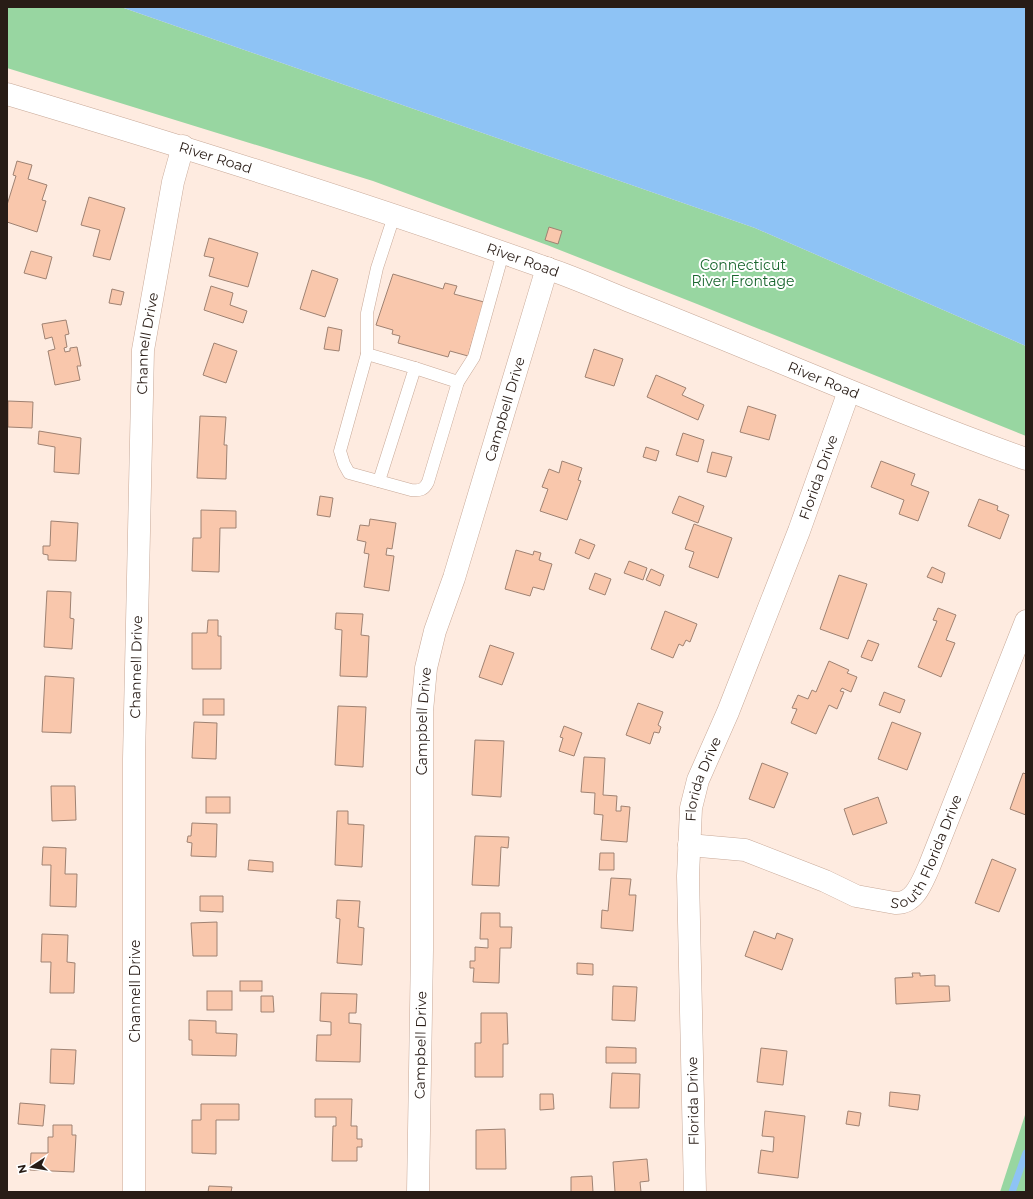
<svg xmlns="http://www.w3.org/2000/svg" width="1033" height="1199" font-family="Montserrat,sans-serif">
  <rect width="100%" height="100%" fill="#feebe0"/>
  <!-- green -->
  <g fill="#98d6a1">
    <polygon points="7,7 121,7 755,228 1026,346 1026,436 697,304 547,245 373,181 7,68"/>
    <polygon points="1026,1112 1026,1192 1000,1192"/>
  </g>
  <!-- water -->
  <polygon fill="#8ec3f5" points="121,7 1026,7 1026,346 755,228"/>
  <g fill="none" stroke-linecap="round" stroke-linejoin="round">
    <!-- stream -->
    <polyline stroke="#8ec3f5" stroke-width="7" points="1012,1192 1026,1153"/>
  </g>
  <!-- building -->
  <g fill="#f9c7ac" stroke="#9f8272">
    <polygon points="17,161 32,165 28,179 47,185 42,200 46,201 37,232 7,222 7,205 16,176 13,175"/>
    <polygon points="89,197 125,208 110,260 93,256 100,230 81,225"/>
    <polygon points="549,227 562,231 558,244 545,240"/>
    <polygon points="209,238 258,253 248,287 209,276 214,258 204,256"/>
    <polygon points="31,251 52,257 46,279 24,273"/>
    <polygon points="312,270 338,279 325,317 300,309"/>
    <polygon points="393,274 443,289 445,283 457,286 454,294 484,302 468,356 450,351 448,357 398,343 400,336 392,334 393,330 376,325"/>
    <polygon points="211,286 233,293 230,305 247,311 243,323 204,310"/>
    <polygon points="112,289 124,292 121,305 109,303"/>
    <polygon points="66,320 69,334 65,335 67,347 64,348 65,352 70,351 70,348 77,347 81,366 77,366 80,380 55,385 48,351 55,349 52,337 45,339 42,324"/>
    <polygon points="328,327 342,330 339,351 324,349"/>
    <polygon points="214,343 237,351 226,383 203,375"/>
    <polygon points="594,349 623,359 614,386 585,377"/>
    <polygon points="656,375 686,388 682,395 704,405 698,420 647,397"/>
    <polygon points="8,401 33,402 32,428 8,427"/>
    <polygon points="748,406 776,415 769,440 740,432"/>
    <polygon points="200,416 226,417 224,445 227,445 226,479 197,478"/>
    <polygon points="39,431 81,438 79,474 54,472 55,447 38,444"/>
    <polygon points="683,433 704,440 698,462 676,455"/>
    <polygon points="646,447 659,451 656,461 643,457"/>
    <polygon points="712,452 732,457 726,477 707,472"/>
    <polygon points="562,461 582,468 578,480 581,481 567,520 540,511 548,489 542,487 549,469 559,473"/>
    <polygon points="881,461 915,474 911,485 929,492 918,521 899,514 904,500 871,487"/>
    <polygon points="320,496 333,498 330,517 317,515"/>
    <polygon points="679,496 704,506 698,523 672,513"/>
    <polygon points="979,499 998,506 997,510 1009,515 1000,539 968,526"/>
    <polygon points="201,510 236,511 236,528 220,528 219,572 192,571 193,538 201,538"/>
    <polygon points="370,519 396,523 392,549 387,548 386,555 394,556 389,591 364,587 369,554 364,553 366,542 357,540 360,525 369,526"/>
    <polygon points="51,521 78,523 76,561 48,560 48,555 43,554 43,546 50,546"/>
    <polygon points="694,524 732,538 718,578 689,567 694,552 685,549"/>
    <polygon points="580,539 595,545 589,559 575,553"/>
    <polygon points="516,550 533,555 534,551 541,553 539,560 552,564 544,590 533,587 530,596 505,589"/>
    <polygon points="629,561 647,568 643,580 624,573"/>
    <polygon points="932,567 945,573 942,583 927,577"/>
    <polygon points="651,569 664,575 660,586 646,580"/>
    <polygon points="595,573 611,579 605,595 589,589"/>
    <polygon points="839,575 867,584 848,639 820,629"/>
    <polygon points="47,591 71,592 70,618 74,619 72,649 44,647"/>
    <polygon points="938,608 956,615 946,640 955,643 941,677 918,667 937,621 933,620"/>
    <polygon points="665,611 697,624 690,642 686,640 683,646 679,644 673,658 651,649"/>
    <polygon points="336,613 363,614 361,635 369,636 367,677 340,676 342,630 335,629"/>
    <polygon points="208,620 218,620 218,636 221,636 221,669 192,669 192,633 207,633"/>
    <polygon points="868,640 879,644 872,661 861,657"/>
    <polygon points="490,645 514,653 502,685 479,677"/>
    <polygon points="829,661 849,670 847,673 857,677 851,692 842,688 840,691 844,692 837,709 829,705 816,734 791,723 797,709 792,708 798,695 808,699 812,690 816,692"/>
    <polygon points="45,676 74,678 71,733 42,732"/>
    <polygon points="884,692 905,700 900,713 879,705"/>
    <rect x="203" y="699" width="21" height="16"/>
    <polygon points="638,703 663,712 658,725 661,727 659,733 654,732 650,744 626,735"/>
    <polygon points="338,706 366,707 363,767 335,765"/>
    <polygon points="194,722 217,723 216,759 192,758"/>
    <polygon points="892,722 921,733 907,770 878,759"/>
    <polygon points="564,726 582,733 574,756 559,751 563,738 560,737"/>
    <polygon points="475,740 504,741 501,797 472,795"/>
    <polygon points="584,757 605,758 603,795 617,796 616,811 621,811 621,806 630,807 627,842 601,840 603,815 594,814 595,793 581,792"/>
    <polygon points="762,763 788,773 774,808 749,799"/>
    <polygon points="1023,773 1026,774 1026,815 1010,809"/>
    <polygon points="51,786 75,786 76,820 52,821"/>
    <rect x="206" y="797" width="24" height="16"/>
    <polygon points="878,797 887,823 853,835 844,809"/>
    <polygon points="337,811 348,811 348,824 364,825 362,867 335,865"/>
    <polygon points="192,823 217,824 216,857 191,856 192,843 187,842 188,836 191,836"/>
    <polygon points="475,836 509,837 508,848 501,847 499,886 472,885"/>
    <polygon points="43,847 66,848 65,874 77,874 76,907 50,906 51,865 42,865"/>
    <polygon points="600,853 614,853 614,870 599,870"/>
    <polygon points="992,859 1016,869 999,912 975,903"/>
    <polygon points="249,860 273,862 273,872 248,870"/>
    <polygon points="611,878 631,879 629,895 636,895 633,931 601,928 602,910 608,911"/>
    <polygon points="200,896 223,896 223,912 200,911"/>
    <polygon points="337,900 360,901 358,927 364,928 362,965 337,963 340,919 336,918"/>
    <polygon points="481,913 500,913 500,927 512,927 511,948 500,948 499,983 473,982 474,968 470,968 470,961 475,961 475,947 488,948 488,939 480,939"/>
    <polygon points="217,922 217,956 193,956 191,923"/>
    <polygon points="754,931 775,939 777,933 793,939 782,970 745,956"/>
    <polygon points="42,934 68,935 67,962 75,963 74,993 50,993 51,962 41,962"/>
    <polygon points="577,963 593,964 593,975 577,974"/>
    <polygon points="912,973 920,973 920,976 935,975 935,986 949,986 950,1001 896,1004 895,978 913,977"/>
    <rect x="240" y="981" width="22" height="10"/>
    <polygon points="613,986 637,987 635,1021 612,1020"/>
    <rect x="207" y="991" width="25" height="19"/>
    <polygon points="321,993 357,994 356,1013 349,1013 349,1023 361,1024 360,1062 316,1061 317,1035 331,1035 331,1022 320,1021"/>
    <polygon points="261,996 273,996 274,1012 261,1012"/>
    <polygon points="481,1013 507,1013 508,1044 503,1044 503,1077 475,1077 475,1043 481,1043"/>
    <polygon points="189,1020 216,1021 216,1033 237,1034 236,1056 192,1055 192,1040 189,1040"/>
    <polygon points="606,1047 636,1048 636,1063 606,1063"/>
    <polygon points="761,1048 787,1051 783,1085 757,1082"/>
    <polygon points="51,1049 76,1050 74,1084 50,1083"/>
    <polygon points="612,1073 640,1074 639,1108 610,1108"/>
    <polygon points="890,1092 920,1095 918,1110 889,1106"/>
    <polygon points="540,1094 553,1094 554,1109 540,1110"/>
    <polygon points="315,1099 352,1099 351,1126 357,1126 357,1139 362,1139 362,1147 357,1147 357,1161 332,1161 333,1126 336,1126 336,1117 315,1117"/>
    <polygon points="20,1103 45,1105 43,1126 18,1124"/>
    <polygon points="201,1104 239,1104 239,1120 216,1120 216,1154 192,1153 192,1120 201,1120"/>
    <polygon points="765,1111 805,1116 798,1178 758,1173 761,1150 773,1152 774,1137 762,1136"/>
    <polygon points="848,1111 861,1113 859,1126 846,1124"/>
    <polygon points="53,1125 72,1125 72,1135 76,1135 74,1172 30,1170 31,1153 48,1153 48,1137 53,1137"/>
    <polygon points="505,1129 506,1169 476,1169 476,1130"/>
    <polygon points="647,1159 649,1181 640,1182 641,1192 615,1192 613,1162"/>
    <polygon points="592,1176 593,1192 571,1192 571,1177"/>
    <polygon points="209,1186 232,1187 231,1192 208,1192"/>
  </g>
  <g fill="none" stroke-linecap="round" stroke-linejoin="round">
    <!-- service casing -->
    <g stroke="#c8a998" stroke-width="13">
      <g id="service">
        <path d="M394,216L377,268L367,313V354L340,451L344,464L349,473L411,490C420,491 424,490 428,482L458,382L474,357L503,253"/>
        <polyline points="367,354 415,368 379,481"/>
        <polyline points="415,368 458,382"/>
      </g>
    </g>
    <!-- minor casing -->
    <g stroke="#c8a998" stroke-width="23">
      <g id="minor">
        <path id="s1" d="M689,845L745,850L825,881L856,896L895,903C915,904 922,882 929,867L1026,621"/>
        <path id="s2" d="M134,1192V759L143,350L173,182L183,146"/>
        <path id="s3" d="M418,1192L422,950V711L426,668L435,631L454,578L547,268"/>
        <path id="s4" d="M695,1192L688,876L691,808L698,780L728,712L799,531L849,391"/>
      </g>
    </g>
    <!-- tertiary casing -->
    <g stroke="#c8a998" stroke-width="23">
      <g id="tertiary">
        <path id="s5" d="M7,94C188,148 368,204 546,268C573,277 600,289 627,300C760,352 891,411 1026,459"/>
      </g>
    </g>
    <!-- service -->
    <use href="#service" stroke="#fff" stroke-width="12"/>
    <!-- minor -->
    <use href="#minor" stroke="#fff" stroke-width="22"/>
    <!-- tertiary -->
    <use href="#tertiary" stroke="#fff" stroke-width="22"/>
  </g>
  <g text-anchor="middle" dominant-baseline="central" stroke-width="4" stroke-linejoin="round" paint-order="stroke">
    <!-- street labels -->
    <g font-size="14" fill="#281c16" stroke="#fff">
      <text stroke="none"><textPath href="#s5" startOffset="218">River Road</textPath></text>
      <text stroke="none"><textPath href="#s5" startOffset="542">River Road</textPath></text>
      <text stroke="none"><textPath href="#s2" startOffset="849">Channell Drive</textPath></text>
      <text stroke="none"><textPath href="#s5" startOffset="866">River Road</textPath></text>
      <text stroke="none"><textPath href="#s3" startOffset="795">Campbell Drive</textPath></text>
      <text stroke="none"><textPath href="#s4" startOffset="739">Florida Drive</textPath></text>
      <text stroke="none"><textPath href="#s2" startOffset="525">Channell Drive</textPath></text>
      <text stroke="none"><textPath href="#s3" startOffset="471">Campbell Drive</textPath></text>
      <text stroke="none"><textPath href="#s4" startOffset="415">Florida Drive</textPath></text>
      <text stroke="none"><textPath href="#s1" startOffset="279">South Florida Drive</textPath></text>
      <text transform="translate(135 991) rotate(-90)">Channell Drive</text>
      <text stroke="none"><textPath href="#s3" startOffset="147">Campbell Drive</textPath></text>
      <text transform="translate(693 1101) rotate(-91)">Florida Drive</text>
    </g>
    <!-- park labels -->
    <g font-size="14" fill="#19662e" stroke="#fff">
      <text x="743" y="265">Connecticut<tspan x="743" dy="16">River Frontage</tspan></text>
    </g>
  </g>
  <!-- border -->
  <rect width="1033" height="1199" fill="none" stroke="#281c16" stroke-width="16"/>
  <!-- north arrow -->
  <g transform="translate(32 1167) rotate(258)" stroke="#ffffff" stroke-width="3" paint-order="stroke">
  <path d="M0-3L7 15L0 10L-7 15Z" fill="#281c16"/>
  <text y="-6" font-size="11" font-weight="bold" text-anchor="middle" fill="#281c16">N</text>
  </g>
</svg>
